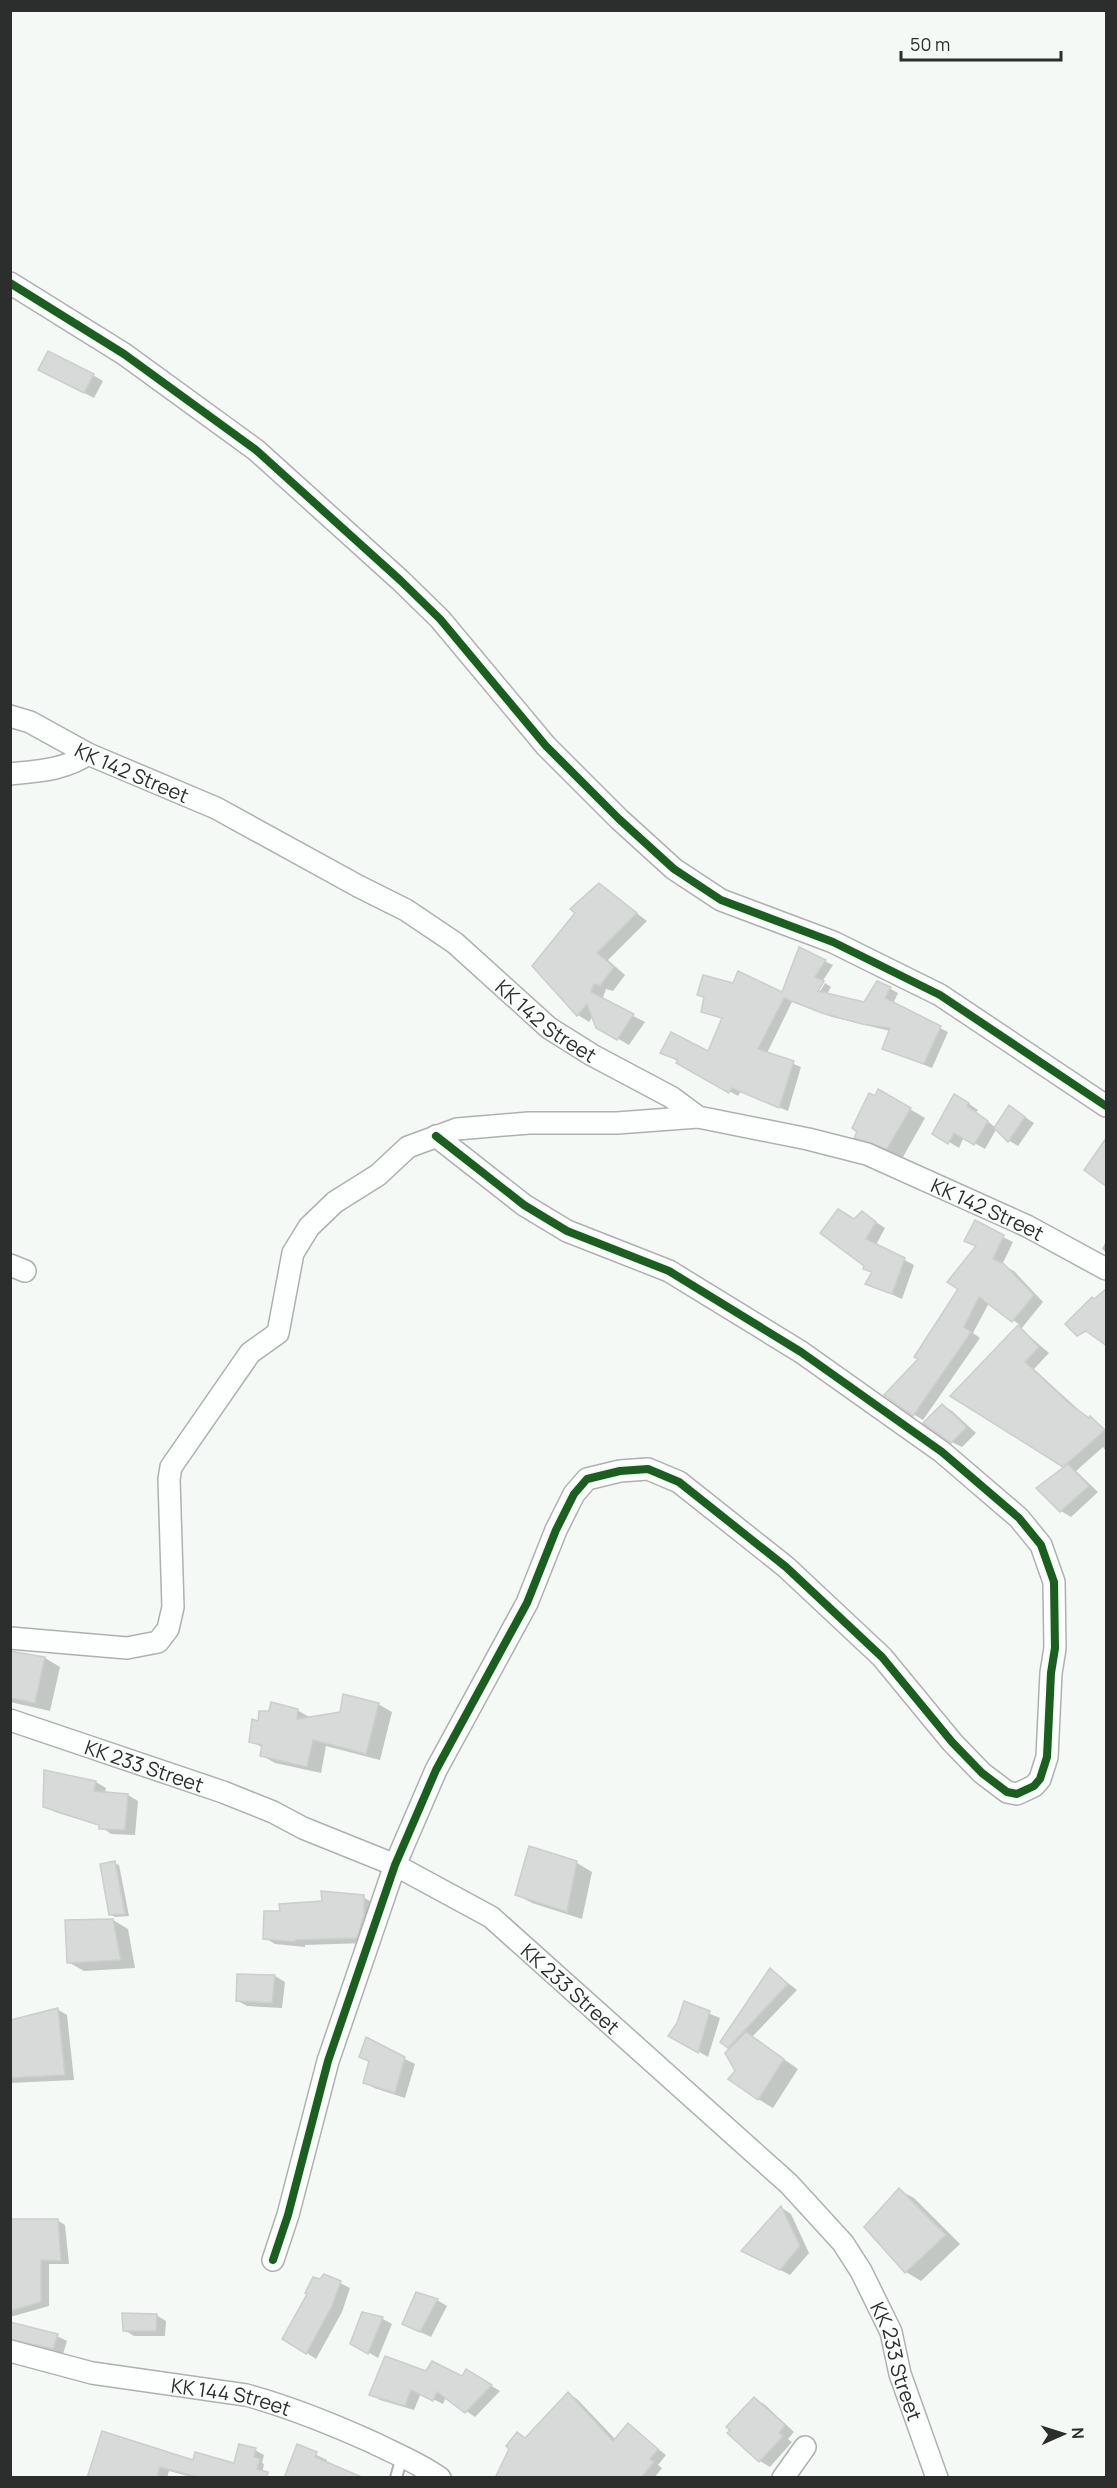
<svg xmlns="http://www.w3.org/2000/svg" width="1117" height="2488" font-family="Manrope,sans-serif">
  <rect width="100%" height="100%" fill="#f4f9f6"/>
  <!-- shadow -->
  <g fill="#0003">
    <polygon points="50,375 93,375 103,381 94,398"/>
    <polygon points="599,884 647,921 608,960 625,975 613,991 606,989 602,1000 645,1022 629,1045 598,1027 593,1016 589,1022 578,1015 534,966"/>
    <polygon points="799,949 833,965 813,996 816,998 825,983 831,987 827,994 865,1003 878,982 898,993 893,1004 948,1032 932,1068 884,1048 890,1031 832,1017 792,1002 767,1053 801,1067 788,1111 741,1091 738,1096 670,1057 709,1053 723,1019 703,1011 706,999 699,995 782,994"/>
    <polygon points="879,1091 925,1118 903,1157 871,1146 856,1137"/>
    <polygon points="965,1101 978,1110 976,1112 996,1128 1019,1113 1034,1123 1018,1146 1008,1140 997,1128 985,1149 964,1137 959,1148 934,1133"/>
    <polygon points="862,1213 885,1228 876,1245 914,1265 902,1299 867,1283 873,1273 865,1268 855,1221"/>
    <polygon points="1003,1237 1013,1242 1002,1265 1014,1271 1043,1302 1021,1329 1049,1353 1034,1369 1081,1412 1106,1430 1106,1451 1103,1447 1076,1471 1098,1492 1071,1517 1061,1511 1039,1488 1066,1467 952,1395 1020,1325 989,1303 973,1333 980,1338 923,1420 913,1414 920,1359 960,1289 976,1246"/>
    <polygon points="1106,1241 1106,1252 1102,1249"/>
    <polygon points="943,1405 952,1411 976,1433 962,1447 952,1442"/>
    <polygon points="10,1651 45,1658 60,1667 50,1711 10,1702"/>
    <polygon points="378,1704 392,1712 380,1760 326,1746 321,1773 275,1763 261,1755 263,1748 251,1741 260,1723 297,1710 311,1718"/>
    <polygon points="96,1782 106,1788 105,1793 128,1795 138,1801 135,1835 111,1834 100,1826 55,1812 45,1806"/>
    <polygon points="114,1863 119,1865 129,1916 115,1917 110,1914"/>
    <polygon points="577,1863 592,1872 582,1919 532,1903 517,1895"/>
    <polygon points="363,1897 373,1903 366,1943 305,1945 305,1947 275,1944 265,1938 281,1912"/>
    <polygon points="113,1920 128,1929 135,1968 84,1971 68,1962"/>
    <polygon points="771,1970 797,1990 752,2037 798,2069 773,2108 758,2099 737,2071 732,2048 729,2046"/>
    <polygon points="275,1976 285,1982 282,2008 247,2006 238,2001"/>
    <polygon points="684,2003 720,2018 708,2057 670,2035 678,2024"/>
    <polygon points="57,2009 67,2015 74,2080 10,2083 10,2021"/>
    <polygon points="367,2040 415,2064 405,2098 374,2088 364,2082 370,2062 361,2057"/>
    <polygon points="899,2190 914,2198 960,2244 921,2281 906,2272"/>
    <polygon points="782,2208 791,2214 809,2253 790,2275 753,2256"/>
    <polygon points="57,2220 65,2225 69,2264 49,2264 49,2306 10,2317 10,2221"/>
    <polygon points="340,2283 350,2288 342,2312 316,2359 284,2338"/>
    <polygon points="437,2300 447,2306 431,2337 414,2329"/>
    <polygon points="363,2314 383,2319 392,2324 378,2358 352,2343"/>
    <polygon points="156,2315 166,2321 165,2336 134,2336 124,2330"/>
    <polygon points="10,2324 57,2336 67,2341 63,2354 24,2344 10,2344"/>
    <polygon points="466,2371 500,2391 475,2417 446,2397 443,2404 421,2393 414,2410 380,2400 371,2394 426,2373 462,2378"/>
    <polygon points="568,2394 577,2399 616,2440 628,2425 666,2455 658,2465 662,2468 654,2478 496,2478 526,2439"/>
    <polygon points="754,2399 764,2404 794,2432 788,2439 792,2442 770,2467 760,2461"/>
    <polygon points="103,2433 194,2462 235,2465 255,2450 264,2455 262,2463 264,2464 261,2478 195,2478 169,2471 167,2478 89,2478"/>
    <polygon points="298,2446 327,2460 326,2463 286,2478"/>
  </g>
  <!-- building -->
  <g fill="#d7dad8" stroke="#cbcecc" stroke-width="1.5">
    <polygon points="48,351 94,374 84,393 38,370"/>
    <polygon points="599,883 637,913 597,953 614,967 600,986 594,984 591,992 634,1014 617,1040 596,1028 587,1004 577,1016 532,966 575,913 570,909"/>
    <polygon points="799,947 826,960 815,977 824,981 818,991 864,1002 877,981 891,987 885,998 941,1026 924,1064 882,1049 890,1028 862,1024 822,1013 784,998 758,1049 794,1061 779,1108 732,1088 729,1093 676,1063 678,1060 660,1053 671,1032 708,1051 722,1018 701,1012 704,997 697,995 703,975 733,983 738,971 782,992"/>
    <polygon points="878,1089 911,1108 887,1149 854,1138 857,1132 852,1128 869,1093 875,1096"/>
    <polygon points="954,1094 969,1103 967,1106 988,1121 974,1145 954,1133 948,1144 932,1134"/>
    <polygon points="1009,1105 1025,1117 1008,1142 994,1128"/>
    <polygon points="1107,1137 1107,1187 1084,1170"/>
    <polygon points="838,1209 854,1219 862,1211 876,1222 866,1239 905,1258 892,1294 865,1284 872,1272 863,1269 864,1266 820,1233"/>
    <polygon points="975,1220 1004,1235 993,1259 1004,1264 1034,1295 1012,1322 979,1297 964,1327 971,1332 913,1416 884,1395 918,1359 914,1357 958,1289 947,1282 976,1246 964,1241"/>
    <polygon points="1107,1288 1107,1346 1086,1331 1077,1336 1065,1324 1092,1297 1094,1299"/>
    <polygon points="1018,1325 1039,1347 1025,1362 1070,1404 1089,1418 1090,1416 1105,1430 1063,1467 950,1396"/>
    <polygon points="942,1404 967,1427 951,1443 923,1423"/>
    <polygon points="1068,1464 1089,1486 1060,1512 1036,1488"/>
    <polygon points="10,1651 45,1657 35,1703 10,1698"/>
    <polygon points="343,1694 379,1703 366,1754 313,1740 307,1767 260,1756 262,1745 249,1742 252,1719 258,1721 259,1711 269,1711 271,1702 298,1709 297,1719 340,1712"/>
    <polygon points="44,1770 96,1781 94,1791 128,1794 125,1830 99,1829 99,1825 43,1807"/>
    <polygon points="529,1846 577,1861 567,1912 515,1895"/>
    <polygon points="115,1861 125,1914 109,1915 100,1864"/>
    <polygon points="321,1891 364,1895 364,1916 357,1938 296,1940 295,1942 263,1939 264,1911 280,1911 279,1904 322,1901"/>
    <polygon points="113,1919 121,1960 67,1963 65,1920"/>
    <polygon points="770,1968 788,1984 728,2048 720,2042"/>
    <polygon points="237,1974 275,1975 272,2003 236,2001"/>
    <polygon points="684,2001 710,2011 698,2053 668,2036 677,2023"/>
    <polygon points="58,2008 65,2075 10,2078 10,2020"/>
    <polygon points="746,2032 784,2059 758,2100 728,2079 735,2071 725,2053"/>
    <polygon points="366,2037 405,2057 395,2093 363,2083 369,2061 359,2057"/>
    <polygon points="899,2188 946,2235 905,2273 864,2227"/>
    <polygon points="781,2206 800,2246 780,2270 741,2251"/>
    <polygon points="10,2219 58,2219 61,2261 41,2260 41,2302 10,2311"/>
    <polygon points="324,2274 341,2281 332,2306 306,2354 282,2339 307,2294 305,2293 313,2277 320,2279"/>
    <polygon points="416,2292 438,2299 420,2332 402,2324"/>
    <polygon points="362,2312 383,2317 368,2354 350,2344"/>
    <polygon points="122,2313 157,2314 156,2331 123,2331"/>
    <polygon points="10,2322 58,2334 53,2349 10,2339"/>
    <polygon points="385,2356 426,2371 432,2361 462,2376 466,2369 492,2385 465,2413 437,2392 433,2401 411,2390 405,2406 369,2395"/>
    <polygon points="568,2392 613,2441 628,2423 658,2449 650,2459 654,2462 641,2478 495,2478 509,2449 506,2446 517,2432 525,2438"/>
    <polygon points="754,2397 785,2425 779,2433 783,2436 759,2462 727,2433 730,2430 726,2427"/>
    <polygon points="102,2431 193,2460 195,2452 234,2463 239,2444 256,2448 254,2457 260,2459 257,2469 268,2472 267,2478 201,2478 160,2467 157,2478 87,2478"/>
    <polygon points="297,2444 317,2452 315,2457 364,2478 284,2478"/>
  </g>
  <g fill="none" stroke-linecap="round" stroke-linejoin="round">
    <!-- service casing -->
    <g stroke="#aeb1af" stroke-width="14">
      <polyline id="service" points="396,2478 402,2456"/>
    </g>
    <!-- minor casing -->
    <g stroke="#aeb1af" stroke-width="24">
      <g id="minor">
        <polyline points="10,283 124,354 256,450 400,580 440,619 546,746 619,819 674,869 721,900 833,942 940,995 1106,1106"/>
        <path id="s1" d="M10,716L30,722L88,754L216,808L358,886L406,910L455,943L549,1028L592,1055L671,1097L698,1117L808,1139L867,1154L1027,1226L1106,1269"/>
        <path d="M10,774C38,771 65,770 88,754"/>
        <polyline points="10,1265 25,1271"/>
        <polyline points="10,1638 127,1648 158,1642 168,1629 173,1607 169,1479 171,1467 250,1353 278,1333 293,1253 309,1227 335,1202 378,1175 408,1147 457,1129 529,1123 617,1123 698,1117"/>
        <path id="s2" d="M10,1720L223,1792L273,1812L303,1828L395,1865L491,1917L789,2184L843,2243L861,2271L891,2332L900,2374L937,2478"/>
        <polyline points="273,2260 288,2215 328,2061 395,1865 436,1770 527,1603 556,1530 574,1494 587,1479 620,1471 648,1469 679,1482 786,1567 882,1657 952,1742 982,1773 1007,1792 1017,1794 1034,1786 1040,1779 1047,1757 1051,1673 1055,1648 1054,1582 1041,1545 1019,1518 942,1452 801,1352 669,1271 567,1231 524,1205 436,1136"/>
        <path id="s3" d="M10,2351L92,2373L246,2395C290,2407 332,2424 374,2443C396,2454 419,2463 440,2478"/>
        <polyline points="783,2478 805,2447"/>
      </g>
    </g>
    <!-- service -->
    <use href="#service" stroke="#fdfefe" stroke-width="10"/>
    <!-- minor -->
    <use href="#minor" stroke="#fdfefe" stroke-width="21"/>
    <!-- cycleway casing -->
    <g stroke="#f3faf6" stroke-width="11">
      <g id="cycleway">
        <polyline points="10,283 124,354 256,450 400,580 440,619 546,746 619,819 674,869 721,900 833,942 940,995 1106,1106"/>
        <polyline points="273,2260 288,2215 328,2061 395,1865 436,1770 527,1603 556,1530 574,1494 587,1479 620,1471 648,1469 679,1482 786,1567 882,1657 952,1742 982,1773 1007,1792 1017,1794 1034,1786 1040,1779 1047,1757 1051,1673 1055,1648 1054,1582 1041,1545 1019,1518 942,1452 801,1352 669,1271 567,1231 524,1205 436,1136"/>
      </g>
    </g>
    <!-- cycleway -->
    <use href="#cycleway" stroke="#1b5e20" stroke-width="8"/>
  </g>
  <g text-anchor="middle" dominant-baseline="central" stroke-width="5" stroke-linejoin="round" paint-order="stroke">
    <!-- street labels -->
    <g font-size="20" fill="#2b2e2c" stroke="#f3faf6">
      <text stroke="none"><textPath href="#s1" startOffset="135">KK 142 Street</textPath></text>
      <text stroke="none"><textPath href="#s1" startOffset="621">KK 142 Street</textPath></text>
      <text stroke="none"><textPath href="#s1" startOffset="1107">KK 142 Street</textPath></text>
      <text stroke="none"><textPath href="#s2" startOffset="142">KK 233 Street</textPath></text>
      <text stroke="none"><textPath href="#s2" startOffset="628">KK 233 Street</textPath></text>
      <text stroke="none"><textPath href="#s2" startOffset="1132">KK 233 Street</textPath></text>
      <text stroke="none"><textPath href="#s3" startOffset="226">KK 144 Street</textPath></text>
    </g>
  </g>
  <!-- border -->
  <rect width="1117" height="2488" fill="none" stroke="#2b2e2c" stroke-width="24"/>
  <!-- north arrow -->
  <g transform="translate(1063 2434) rotate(87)" stroke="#f3faf6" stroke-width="4.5" paint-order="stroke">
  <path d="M0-4.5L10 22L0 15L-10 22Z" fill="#2b2e2c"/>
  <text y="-9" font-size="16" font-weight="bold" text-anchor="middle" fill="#2b2e2c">N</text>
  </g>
  <!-- scale -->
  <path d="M901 51v9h160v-9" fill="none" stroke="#2b2e2c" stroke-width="3"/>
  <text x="910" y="51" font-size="18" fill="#2b2e2c" stroke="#f3faf6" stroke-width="4.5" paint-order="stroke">50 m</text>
</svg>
